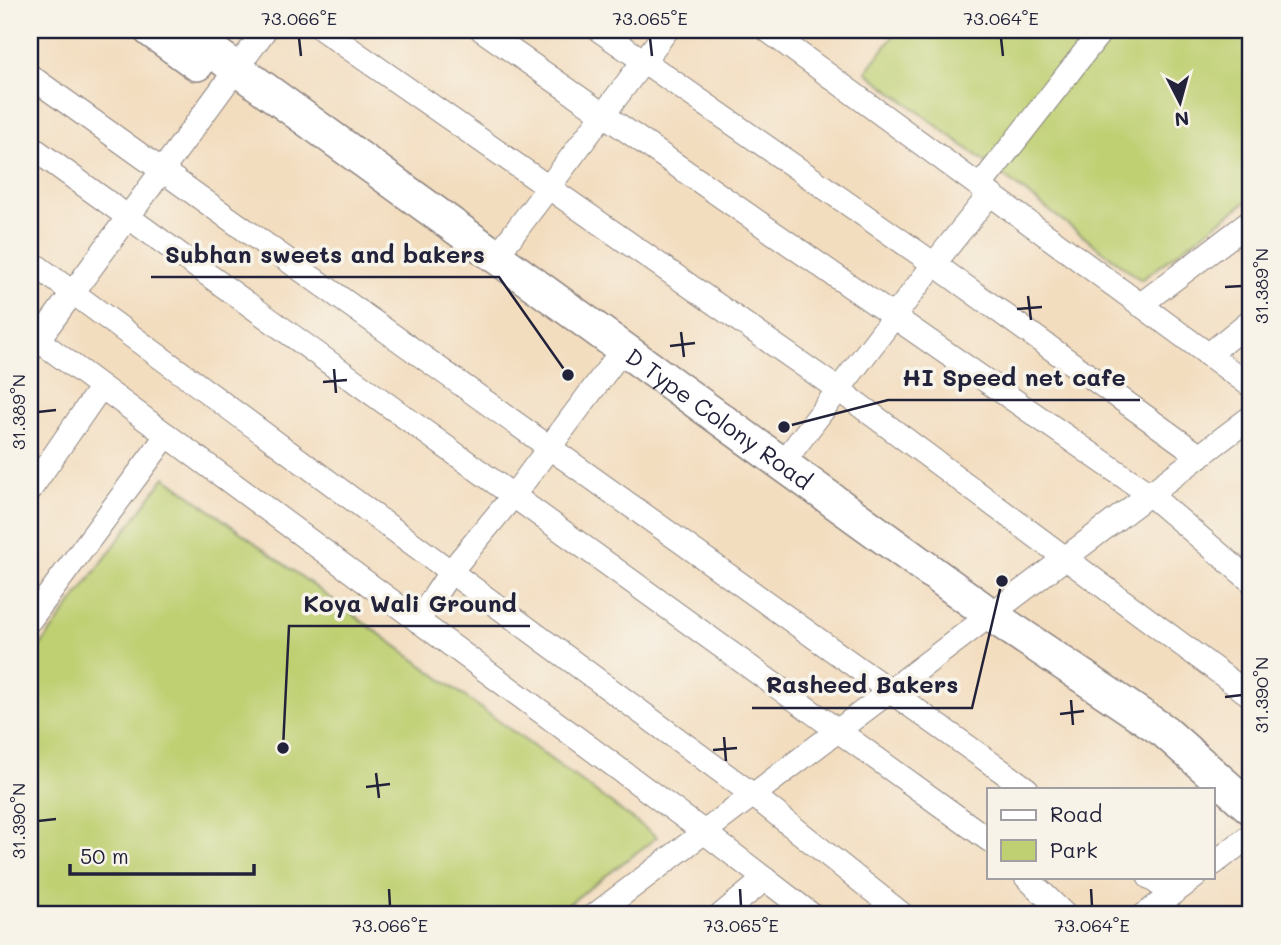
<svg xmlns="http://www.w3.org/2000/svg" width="1281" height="945" font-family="Mali,sans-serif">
  <rect width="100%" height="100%" fill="#f7f3e8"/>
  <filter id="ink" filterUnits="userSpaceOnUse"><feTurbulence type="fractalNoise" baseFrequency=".0143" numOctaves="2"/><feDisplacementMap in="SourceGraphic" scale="14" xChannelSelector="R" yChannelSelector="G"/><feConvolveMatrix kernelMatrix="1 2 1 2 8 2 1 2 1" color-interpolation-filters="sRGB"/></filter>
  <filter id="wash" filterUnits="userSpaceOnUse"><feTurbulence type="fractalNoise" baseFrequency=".00686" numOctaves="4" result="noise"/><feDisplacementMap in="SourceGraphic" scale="28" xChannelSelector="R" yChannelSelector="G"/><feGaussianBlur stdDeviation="1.57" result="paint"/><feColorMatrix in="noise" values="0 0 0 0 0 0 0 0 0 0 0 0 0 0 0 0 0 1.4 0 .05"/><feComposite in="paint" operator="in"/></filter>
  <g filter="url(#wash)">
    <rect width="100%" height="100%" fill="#f3ddbf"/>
    <!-- green -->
    <g fill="#bfd073" stroke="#707957" stroke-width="2">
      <polygon points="898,30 1251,30 1251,198 1141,280 866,72"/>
      <polygon points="165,477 657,837 554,915 37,915 30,910 30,660"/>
    </g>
  </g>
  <g filter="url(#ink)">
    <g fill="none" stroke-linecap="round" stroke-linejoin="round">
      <!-- street casing -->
      <g stroke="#8a807d" stroke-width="25">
        <g id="street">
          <polyline points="323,30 839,390 1251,696"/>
          <polyline points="482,30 1149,494 1251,581"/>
          <polyline points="599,30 934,264 1200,456"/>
          <polyline points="767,30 1251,386"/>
          <polyline points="30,76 1027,789"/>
          <polyline points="30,146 989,840"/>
          <polyline points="980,186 1102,30"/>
          <polyline points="496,257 667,30"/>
          <polyline points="30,261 753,795 903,915"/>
          <polyline points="1140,305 1251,221"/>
          <polyline points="30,334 704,832 812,915"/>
          <polyline points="30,351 265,30"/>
          <polyline points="1208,355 1251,320"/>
          <polyline points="782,464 934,264 990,194"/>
          <polyline points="30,490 101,387"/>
          <polyline points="30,620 167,435"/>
          <polyline points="418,621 451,571 513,496 623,349"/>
          <polyline points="1213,864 1251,835"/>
          <polyline points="1026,877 1065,915"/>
          <polyline points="1149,877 1173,894"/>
          <polyline points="595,915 1251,417"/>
          <polyline points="721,915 765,879"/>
          <polyline points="1144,915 1195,877"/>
        </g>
      </g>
      <!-- secondary casing -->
      <g stroke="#8a807d" stroke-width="36">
        <g id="secondary">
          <polyline points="150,30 197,64"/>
          <path id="s1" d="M183,30L991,615L1164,731L1251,808"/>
        </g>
      </g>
      <!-- street -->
      <use href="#street" stroke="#fff" stroke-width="23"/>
      <!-- secondary -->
      <use href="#secondary" stroke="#fff" stroke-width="33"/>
    </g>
  </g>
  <!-- ticks -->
  <path fill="none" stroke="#22223b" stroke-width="2.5" d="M299,38L301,56M650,38L652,56M1001,38L1003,56M1225,287L1242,286M1028,296L1031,320M1017,309L1042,307M681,332L684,357M670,346L695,343M334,369L336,393M323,382L347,380M38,412L56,410M1225,697L1242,695M1071,700L1073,725M1060,714L1084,711M724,737L726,761M713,750L737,748M376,773L379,798M366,787L390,784M38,821L56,819M389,889L390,906M740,889L741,906M1091,889L1092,906"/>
  <g text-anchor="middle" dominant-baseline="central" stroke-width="7" stroke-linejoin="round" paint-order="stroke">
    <!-- street labels -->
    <g font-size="23" fill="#22223b" stroke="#f7f3e8">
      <text stroke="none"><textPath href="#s1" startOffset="662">D Type Colony Road</textPath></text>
    </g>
  </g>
  <!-- callouts -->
  <path fill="none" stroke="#22223b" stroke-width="2.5" d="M568 375L499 277H151M784 427L888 400H1140M283 748L289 626H530M1002 581L972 708H752"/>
  <g fill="#22223b" stroke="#f7f3e8" stroke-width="2.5">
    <circle cx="568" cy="375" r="7"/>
    <circle cx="784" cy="427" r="7"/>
    <circle cx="283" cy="748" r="7"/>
    <circle cx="1002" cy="581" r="7"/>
  </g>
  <g font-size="24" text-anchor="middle" font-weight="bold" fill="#22223b" stroke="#f7f3e8" stroke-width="7" stroke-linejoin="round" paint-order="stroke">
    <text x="325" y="263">Subhan sweets and bakers</text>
    <text x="1014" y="386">HI Speed net cafe</text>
    <text x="410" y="612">Koya Wali Ground</text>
    <text x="862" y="693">Rasheed Bakers</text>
  </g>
  <!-- margin -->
  <rect width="1281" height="945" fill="none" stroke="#f7f3e8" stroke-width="77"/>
  <!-- legend -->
  <rect x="987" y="788" width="228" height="91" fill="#f7f3e8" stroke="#a29fa3" stroke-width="2"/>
  <rect x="1001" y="810" width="35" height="10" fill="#ffffff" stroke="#a29fa3" stroke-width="2"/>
  <text x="1050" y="822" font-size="21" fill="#22223b">Road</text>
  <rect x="1001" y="840" width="35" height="21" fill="#bfd073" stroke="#a29fa3" stroke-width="2"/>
  <text x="1050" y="858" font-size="21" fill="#22223b">Park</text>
  <!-- north arrow -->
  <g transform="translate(1180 102) rotate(174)" stroke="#f7f3e8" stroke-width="5" paint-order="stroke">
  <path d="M0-5L12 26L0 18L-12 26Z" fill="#22223b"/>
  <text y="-10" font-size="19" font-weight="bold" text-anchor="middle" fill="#22223b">N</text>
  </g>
  <!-- scale -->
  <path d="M70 864v10h184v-10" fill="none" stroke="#22223b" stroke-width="3.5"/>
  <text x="80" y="864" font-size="21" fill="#22223b" stroke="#f7f3e8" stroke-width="5" paint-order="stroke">50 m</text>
  <rect x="38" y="38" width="1204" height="868" fill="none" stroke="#22223b" stroke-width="2.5"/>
  <g font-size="18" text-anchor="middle" fill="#22223b">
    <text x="299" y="25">73.066°E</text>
    <text x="650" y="25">73.065°E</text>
    <text x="1001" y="25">73.064°E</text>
    <text transform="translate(1262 286) rotate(-90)" y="6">31.389°N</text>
    <text transform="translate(19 412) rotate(-90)" y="6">31.389°N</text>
    <text transform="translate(1262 695) rotate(-90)" y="6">31.390°N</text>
    <text transform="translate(19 821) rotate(-90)" y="6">31.390°N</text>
    <text x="390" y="932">73.066°E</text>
    <text x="741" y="932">73.065°E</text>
    <text x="1092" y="932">73.064°E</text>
  </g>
</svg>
